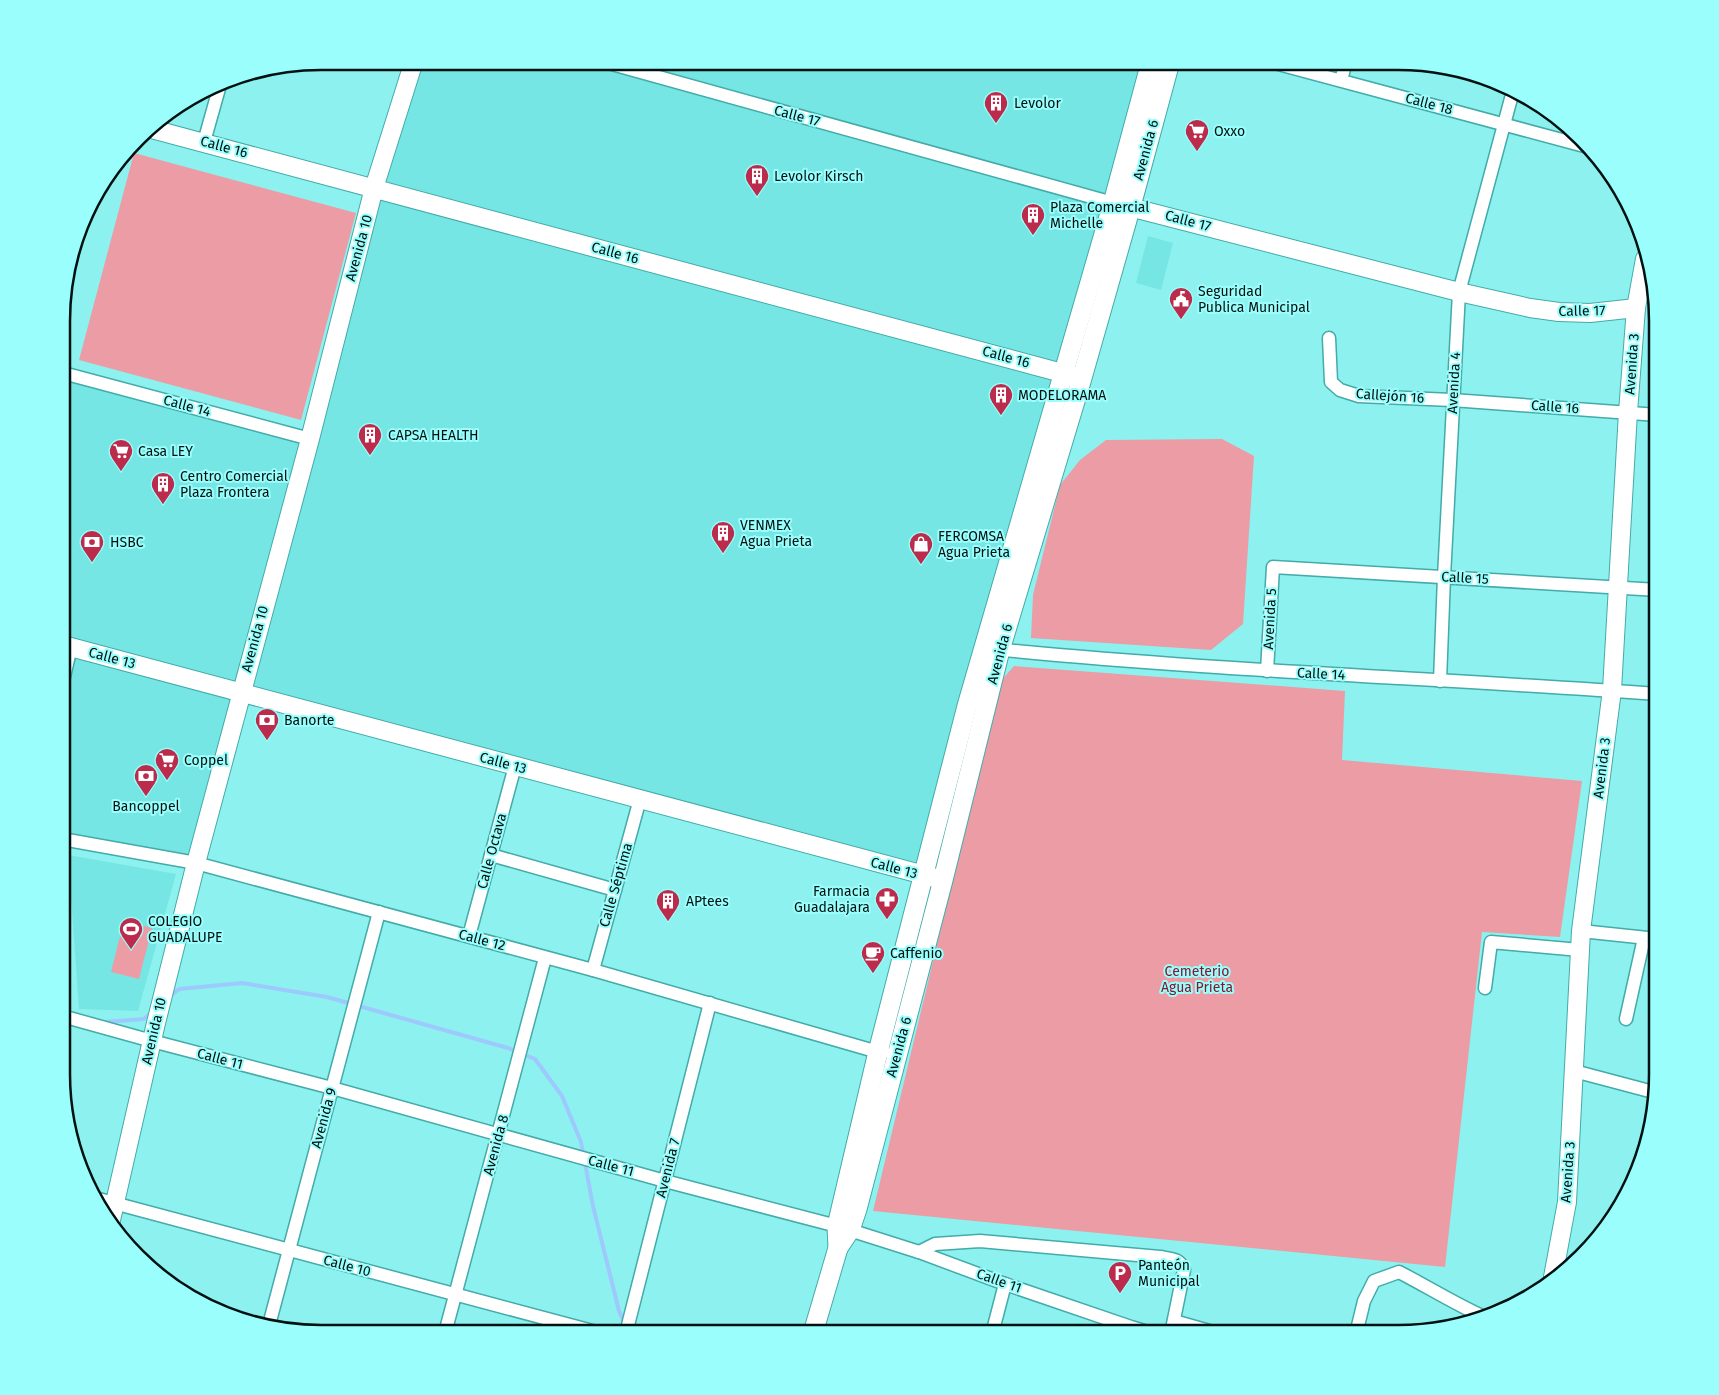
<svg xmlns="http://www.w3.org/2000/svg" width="1719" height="1395" font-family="'Fira Sans',sans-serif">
  <rect width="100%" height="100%" fill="#8df1ef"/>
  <!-- built -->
  <g fill="#75e6e3">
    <polygon points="417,61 1142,62 920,863 251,691"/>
    <polygon points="1148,236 1173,243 1161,290 1136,283"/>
    <polygon points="63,373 310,439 196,863 62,839"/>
    <polygon points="68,855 176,874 138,1011 79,1009"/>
  </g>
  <!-- green -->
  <g fill="#ec9ca4">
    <polygon points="134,153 356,213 301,420 79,360"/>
    <polygon points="1222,439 1254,456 1243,624 1211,650 1031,638 1033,595 1060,485 1080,460 1106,440"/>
    <polygon points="1014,666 1345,691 1342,760 1582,781 1560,937 1482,932 1445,1267 873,1211 1000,682"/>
    <polygon points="124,921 152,928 139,979 111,972"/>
  </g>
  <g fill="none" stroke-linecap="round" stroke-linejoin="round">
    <!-- stream -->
    <g stroke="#9dc9fd" stroke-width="4">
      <polyline points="168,998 179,989 242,983 327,997 508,1048 535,1059 562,1096 581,1142 593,1206 619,1311 625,1324"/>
      <polyline points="104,1022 144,1019 152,1012"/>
    </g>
    <!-- street casing -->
    <g stroke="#43aba9" stroke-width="15">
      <g id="street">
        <polyline points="601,61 1113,203"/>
        <polyline points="1271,62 1588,147"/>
        <polyline points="1341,80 1346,62"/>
        <polyline points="204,142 220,85"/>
        <polyline points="1329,338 1331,382 1340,390 1359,396 1452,400 1658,415"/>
        <polyline points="63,373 310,439"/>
        <path d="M994,649C1215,671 1436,678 1657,694"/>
        <polyline points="1267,671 1273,567 1658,590"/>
        <polyline points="63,681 71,647"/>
        <polyline points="1440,681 1444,577 1459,292 1513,91"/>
        <polyline points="62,839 196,863 593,970 878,1052 884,1052"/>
        <polyline points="491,855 615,890"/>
        <polyline points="1581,931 1657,939"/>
        <polyline points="469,936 515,766"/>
        <polyline points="593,970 640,799"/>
        <polyline points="1485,988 1491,942 1580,950"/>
        <polyline points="62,1016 152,1041 332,1088 665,1181 837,1226 919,1252 1005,1284 1131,1327 1154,1334"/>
        <polyline points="1626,1019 1644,938"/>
        <polyline points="1574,1071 1657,1093"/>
        <polyline points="95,1198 600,1333"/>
        <path d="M919,1252L935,1244L980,1241L1160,1257C1171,1259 1180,1258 1184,1270L1171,1334"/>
        <polyline points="1174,1321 1220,1334"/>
        <polyline points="269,1325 379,912"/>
        <polyline points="445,1333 545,958"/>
        <polyline points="626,1333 710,1003"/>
        <polyline points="992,1334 1005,1284"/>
        <path d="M1356,1334L1364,1301L1374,1281L1399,1272C1428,1287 1455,1304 1484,1317"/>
      </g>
    </g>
    <!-- secondary casing -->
    <g stroke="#43aba9" stroke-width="20">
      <g id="secondary">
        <polyline points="148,128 1077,377"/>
        <polyline points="1118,204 1459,292 1530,308 1559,312 1590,313 1636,308"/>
        <polyline points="63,645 943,880"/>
        <polyline points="111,1220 156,1023 196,863 310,439 374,188 414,61"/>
        <polyline points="1553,1277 1567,1202 1581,931 1612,690 1628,412 1636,308 1645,259"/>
      </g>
    </g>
    <!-- primary casing -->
    <g stroke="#43aba9" stroke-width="21">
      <g id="primary">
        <polyline points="838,1248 850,1230 857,1209 943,880 1000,650 1082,378 1131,206 1170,62"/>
        <polyline points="813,1333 838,1248 837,1226 878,1052 967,706 1113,203 1151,62"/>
      </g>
    </g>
    <!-- street -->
    <use href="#street" stroke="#fff" stroke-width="12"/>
    <!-- secondary -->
    <use href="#secondary" stroke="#fff" stroke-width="18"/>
    <!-- primary -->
    <use href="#primary" stroke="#fff" stroke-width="19"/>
  </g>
  <!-- icons -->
  <defs>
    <g id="building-pin" transform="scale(1.25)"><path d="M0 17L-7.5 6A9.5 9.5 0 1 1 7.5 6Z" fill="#bc2b4c" stroke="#9afffc"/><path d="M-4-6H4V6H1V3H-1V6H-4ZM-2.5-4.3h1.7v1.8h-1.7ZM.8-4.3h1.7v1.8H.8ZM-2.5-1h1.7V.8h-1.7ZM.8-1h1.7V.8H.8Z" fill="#fff"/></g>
    <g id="supermarket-pin" transform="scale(1.25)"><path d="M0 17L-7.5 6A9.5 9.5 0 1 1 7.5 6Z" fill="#bc2b4c" stroke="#9afffc"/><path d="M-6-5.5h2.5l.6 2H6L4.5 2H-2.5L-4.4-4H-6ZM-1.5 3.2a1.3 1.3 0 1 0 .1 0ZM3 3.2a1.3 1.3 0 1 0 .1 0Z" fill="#fff"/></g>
    <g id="civic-pin" transform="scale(1.25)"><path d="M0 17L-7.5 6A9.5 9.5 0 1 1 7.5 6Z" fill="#bc2b4c" stroke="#9afffc"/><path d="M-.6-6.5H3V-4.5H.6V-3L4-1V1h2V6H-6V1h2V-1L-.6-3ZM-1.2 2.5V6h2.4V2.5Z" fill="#fff"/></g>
    <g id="bank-pin" transform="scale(1.25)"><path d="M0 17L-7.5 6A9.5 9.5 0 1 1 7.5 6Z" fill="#bc2b4c" stroke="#9afffc"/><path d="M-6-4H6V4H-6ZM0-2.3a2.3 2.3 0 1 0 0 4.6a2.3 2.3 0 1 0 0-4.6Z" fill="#fff"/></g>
    <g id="shop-pin" transform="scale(1.25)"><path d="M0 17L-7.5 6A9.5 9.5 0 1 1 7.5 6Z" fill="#bc2b4c" stroke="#9afffc"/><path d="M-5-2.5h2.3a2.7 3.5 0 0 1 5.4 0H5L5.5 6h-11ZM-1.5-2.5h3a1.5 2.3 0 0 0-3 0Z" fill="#fff"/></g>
    <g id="pharmacy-pin" transform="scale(1.25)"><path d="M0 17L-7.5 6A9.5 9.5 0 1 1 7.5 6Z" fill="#bc2b4c" stroke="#9afffc"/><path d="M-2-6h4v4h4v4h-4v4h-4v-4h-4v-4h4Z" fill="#fff"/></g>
    <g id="stadium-pin" transform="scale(1.25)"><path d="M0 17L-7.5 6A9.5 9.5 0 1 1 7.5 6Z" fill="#bc2b4c" stroke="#9afffc"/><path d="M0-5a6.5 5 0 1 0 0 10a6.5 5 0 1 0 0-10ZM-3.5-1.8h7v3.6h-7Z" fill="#fff"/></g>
    <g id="cafe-pin" transform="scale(1.25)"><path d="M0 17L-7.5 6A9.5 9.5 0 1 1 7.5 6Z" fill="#bc2b4c" stroke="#9afffc"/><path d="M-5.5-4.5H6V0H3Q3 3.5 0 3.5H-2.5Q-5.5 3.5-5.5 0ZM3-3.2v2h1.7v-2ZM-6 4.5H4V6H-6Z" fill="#fff"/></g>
    <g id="parking-pin" transform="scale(1.25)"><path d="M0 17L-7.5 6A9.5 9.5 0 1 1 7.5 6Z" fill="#bc2b4c" stroke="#9afffc"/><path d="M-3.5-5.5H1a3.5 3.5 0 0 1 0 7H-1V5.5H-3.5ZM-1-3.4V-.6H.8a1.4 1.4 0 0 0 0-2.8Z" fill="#fff"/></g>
  </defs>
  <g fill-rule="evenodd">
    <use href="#building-pin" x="996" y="103"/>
    <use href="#supermarket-pin" x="1197" y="131"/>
    <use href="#building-pin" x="757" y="176"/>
    <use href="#building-pin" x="1033" y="215"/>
    <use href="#civic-pin" x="1181" y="299"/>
    <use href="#building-pin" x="1001" y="395"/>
    <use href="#building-pin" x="370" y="435"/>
    <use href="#supermarket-pin" x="121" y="451"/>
    <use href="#building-pin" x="163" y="484"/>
    <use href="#building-pin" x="723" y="533"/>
    <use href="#bank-pin" x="92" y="542"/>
    <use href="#shop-pin" x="921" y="544"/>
    <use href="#bank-pin" x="267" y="720"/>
    <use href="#supermarket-pin" x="167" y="760"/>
    <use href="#bank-pin" x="146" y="776"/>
    <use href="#pharmacy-pin" x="887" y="899"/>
    <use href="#building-pin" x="668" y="901"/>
    <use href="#stadium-pin" x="131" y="929"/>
    <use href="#cafe-pin" x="873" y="953"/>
    <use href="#parking-pin" x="1120" y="1273"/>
  </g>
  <g text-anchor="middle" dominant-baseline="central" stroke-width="4" stroke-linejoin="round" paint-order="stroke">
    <!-- poi labels -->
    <g font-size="14" fill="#011" stroke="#9afffc" text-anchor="start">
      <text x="1014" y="103">Levolor</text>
      <text x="1214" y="131">Oxxo</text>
      <text x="774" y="176">Levolor Kirsch</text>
      <text x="1050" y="207">Plaza Comercial<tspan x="1050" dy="16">Michelle</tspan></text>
      <text x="1198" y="291">Seguridad<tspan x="1198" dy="16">Publica Municipal</tspan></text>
      <text x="1018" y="395">MODELORAMA</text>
      <text x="388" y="435">CAPSA HEALTH</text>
      <text x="138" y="451">Casa LEY</text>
      <text x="180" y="476">Centro Comercial<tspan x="180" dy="16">Plaza Frontera</tspan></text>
      <text x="740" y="525">VENMEX<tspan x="740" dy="16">Agua Prieta</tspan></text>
      <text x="938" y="536">FERCOMSA<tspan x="938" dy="16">Agua Prieta</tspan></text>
      <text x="110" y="542">HSBC</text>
      <text x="284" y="720">Banorte</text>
      <text x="184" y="760">Coppel</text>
      <text x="146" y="806" text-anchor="middle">Bancoppel</text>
      <text x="870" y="891" text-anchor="end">Farmacia<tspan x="870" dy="16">Guadalajara</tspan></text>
      <text x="686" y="901">APtees</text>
      <text x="148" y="921">COLEGIO<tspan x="148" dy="16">GUADALUPE</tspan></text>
      <text x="890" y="953">Caffenio</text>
      <text x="1138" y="1265">Panteón<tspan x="1138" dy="16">Municipal</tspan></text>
    </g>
    <!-- street labels -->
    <g font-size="14" fill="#011" stroke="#9afffc">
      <text transform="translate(1429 104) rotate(15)">Calle 18</text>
      <text transform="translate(797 116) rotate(15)">Calle 17</text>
      <text transform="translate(224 147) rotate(15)">Calle 16</text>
      <text transform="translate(1146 150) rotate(-75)">Avenida 6</text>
      <text transform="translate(1188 221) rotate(15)">Calle 17</text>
      <text transform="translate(359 248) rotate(-75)">Avenida 10</text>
      <text transform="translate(615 253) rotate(15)">Calle 16</text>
      <text transform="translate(1582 311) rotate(-1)">Calle 17</text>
      <text transform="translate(1006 357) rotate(15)">Calle 16</text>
      <text transform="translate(1632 364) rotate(-86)">Avenida 3</text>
      <text transform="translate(1454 383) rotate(-87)">Avenida 4</text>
      <text transform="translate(1390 396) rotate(4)">Callejón 16</text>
      <text transform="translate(187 406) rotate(15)">Calle 14</text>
      <text transform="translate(1555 407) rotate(4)">Calle 16</text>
      <text transform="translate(1465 578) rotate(3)">Calle 15</text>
      <text transform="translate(1270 619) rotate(-87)">Avenida 5</text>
      <text transform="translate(255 639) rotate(-75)">Avenida 10</text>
      <text transform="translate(1000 654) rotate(-75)">Avenida 6</text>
      <text transform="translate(112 658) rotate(15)">Calle 13</text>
      <text transform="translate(1321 674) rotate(3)">Calle 14</text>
      <text transform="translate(503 763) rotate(15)">Calle 13</text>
      <text transform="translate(1602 768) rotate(-83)">Avenida 3</text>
      <text transform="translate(492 851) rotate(-75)">Calle Octava</text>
      <text transform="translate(894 868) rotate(15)">Calle 13</text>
      <text transform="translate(616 885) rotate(-74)">Calle Séptima</text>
      <text transform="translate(482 940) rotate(15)">Calle 12</text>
      <text transform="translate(154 1031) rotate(-77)">Avenida 10</text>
      <text transform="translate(899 1047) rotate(-75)">Avenida 6</text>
      <text transform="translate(220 1059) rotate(15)">Calle 11</text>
      <text transform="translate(324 1118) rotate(-75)">Avenida 9</text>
      <text transform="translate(496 1145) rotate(-75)">Avenida 8</text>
      <text transform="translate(611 1166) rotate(15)">Calle 11</text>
      <text transform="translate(668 1168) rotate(-76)">Avenida 7</text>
      <text transform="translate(1568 1172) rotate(-86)">Avenida 3</text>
      <text transform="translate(347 1266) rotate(15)">Calle 10</text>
      <text transform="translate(999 1281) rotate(20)">Calle 11</text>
    </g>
    <!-- park labels -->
    <g font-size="14" fill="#811831" stroke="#9afffc">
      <text x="1197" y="971">Cemeterio<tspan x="1197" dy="16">Agua Prieta</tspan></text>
    </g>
  </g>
  <!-- crop -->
  <path d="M0 0H1719V1395H0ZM321 70H1398A251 251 0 0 1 1649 321V1074A251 251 0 0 1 1398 1325H321A251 251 0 0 1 70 1074V321A251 251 0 0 1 321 70Z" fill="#9afffc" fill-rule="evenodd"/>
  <path fill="none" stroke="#011" stroke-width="2.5" d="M321 70H1398A251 251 0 0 1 1649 321V1074A251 251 0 0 1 1398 1325H321A251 251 0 0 1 70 1074V321A251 251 0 0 1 321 70Z"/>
</svg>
